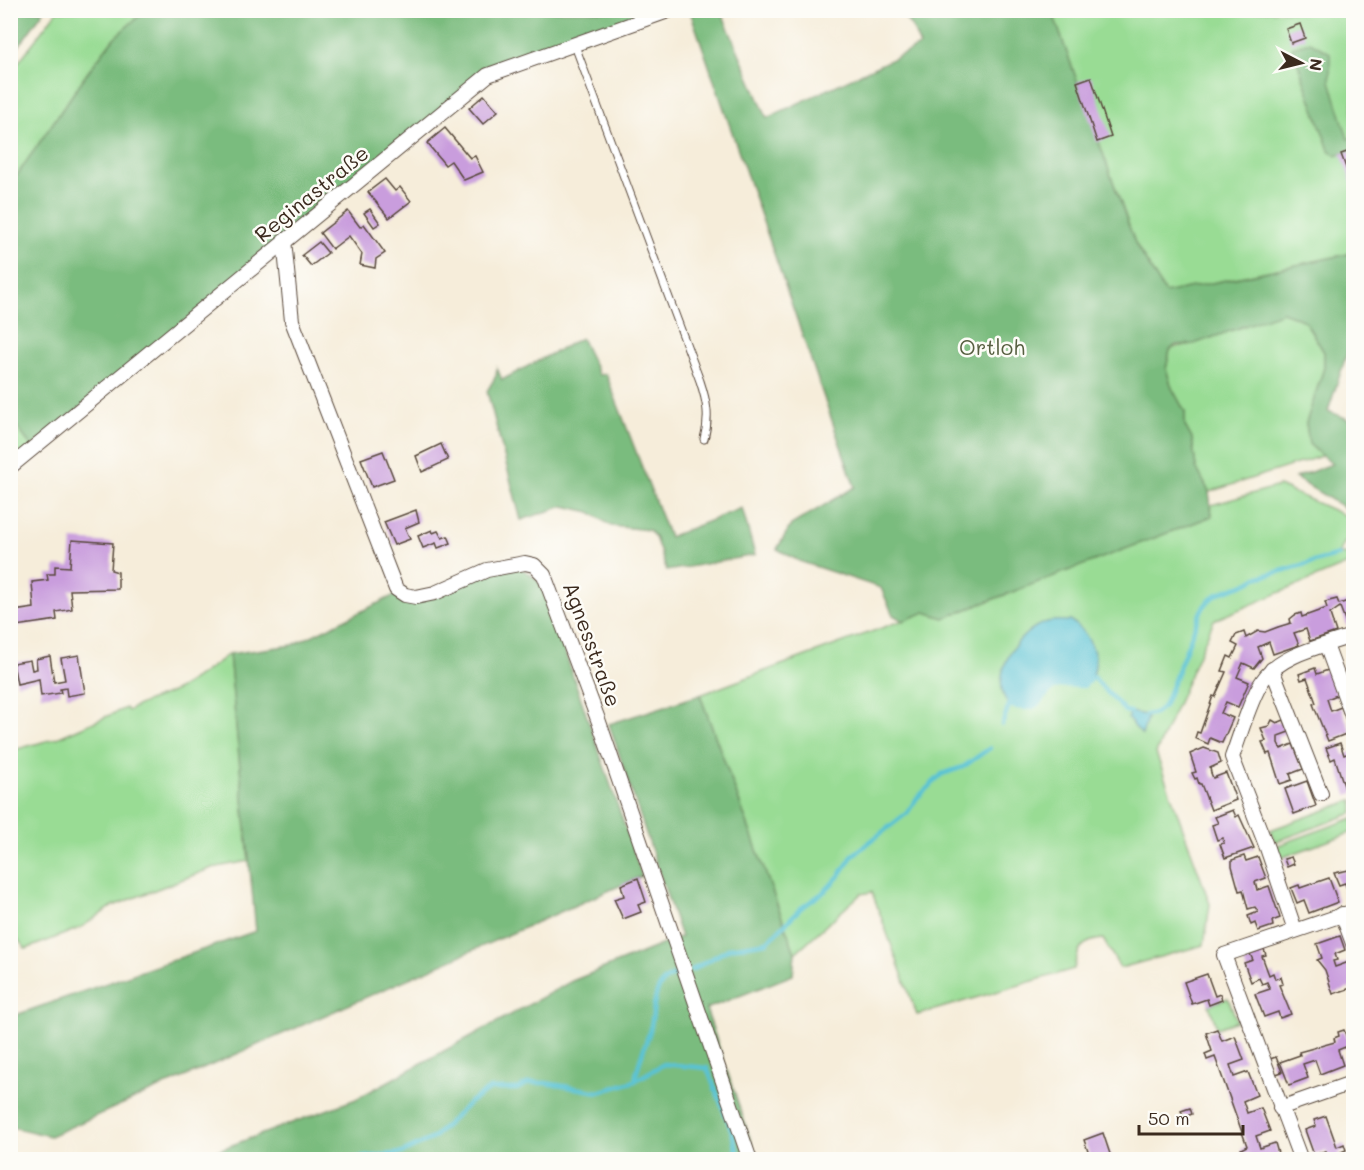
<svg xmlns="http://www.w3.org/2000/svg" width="1364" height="1170" font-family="Mali,sans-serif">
  <rect width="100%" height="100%" fill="#fdfcf7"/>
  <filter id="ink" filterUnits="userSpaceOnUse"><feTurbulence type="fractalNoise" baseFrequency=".0167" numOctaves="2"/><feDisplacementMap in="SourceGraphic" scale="12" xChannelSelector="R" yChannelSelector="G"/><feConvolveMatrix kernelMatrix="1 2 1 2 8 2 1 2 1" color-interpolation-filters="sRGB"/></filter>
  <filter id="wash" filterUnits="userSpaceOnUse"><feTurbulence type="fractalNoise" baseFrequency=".008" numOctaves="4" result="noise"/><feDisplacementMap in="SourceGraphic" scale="24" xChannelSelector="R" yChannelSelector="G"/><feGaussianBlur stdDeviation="1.35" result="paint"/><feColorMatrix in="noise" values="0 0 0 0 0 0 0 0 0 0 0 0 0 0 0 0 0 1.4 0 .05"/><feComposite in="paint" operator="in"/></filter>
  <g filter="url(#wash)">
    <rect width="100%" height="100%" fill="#f6edda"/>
    <!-- green -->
    <g fill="#99dc94" stroke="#6a8359" stroke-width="1.5">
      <polygon points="57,11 145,11 114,38 88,72 11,184 11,72"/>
      <polygon points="1052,11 1353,11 1353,253 1165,293 1135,243"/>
      <path d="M1283,312L1305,321L1324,352V368L1306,423L1309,444L1322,456L1209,492L1196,467L1192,439L1185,426V412L1172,388L1166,369L1170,350C1177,345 1183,347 1192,344C1222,336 1254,319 1283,312Z"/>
      <polygon points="11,419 32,447 11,464"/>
      <path d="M1279,486L1353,519V539L1344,543L1339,554L1353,555V562L1214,620L1156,753L1210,904L1204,945L1120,968L1103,939C1081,941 1078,949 1074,969L917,1015L872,892L861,894L795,953L700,695L925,612L944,618L1212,516L1211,505Z"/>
      <path d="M229,654L249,861L212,868L113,906L80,928L26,949L11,932L10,751L57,738L126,708L128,711C142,701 158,699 174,691C194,681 211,667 229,654Z"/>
      <polygon points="1353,800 1353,813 1275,842 1270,830"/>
      <polygon points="1353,818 1353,832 1275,860 1273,855 1278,853 1276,846"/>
      <polygon points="1228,998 1237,1021 1217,1028 1209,1005"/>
    </g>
    <!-- forest -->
    <g fill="#7abc7e" stroke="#5a734e" stroke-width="1.5">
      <polygon points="11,10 44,11 11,57 10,11"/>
      <polygon points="145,11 663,11 486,73 32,447 11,419 11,184 88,72 114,38"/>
      <polygon points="690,11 721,11 767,118 920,46 913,29 900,11 1052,11 1135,243 1165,293 1353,253 1353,335 1328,411 1353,421 1353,513 1295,478 1332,464 1309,444 1306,423 1324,368 1324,352 1305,321 1283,312 1194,344 1176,345 1170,350 1166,369 1172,388 1185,412 1185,426 1192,439 1196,467 1209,492 1212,516 944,618 925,612 903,621 893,615 881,588 799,561 777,549 791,525 855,487"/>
      <polygon points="1310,42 1330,53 1330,81 1348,139 1353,138 1353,150 1336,156 1329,150 1292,47"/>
      <polygon points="581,338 599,375 606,374 669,537 742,508 755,555 667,571 655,537 649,530 611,526 590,512 564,506 521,520 487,391 496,376 497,368 502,380"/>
      <polygon points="489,562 515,563 541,583 642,876 50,1136 11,1127 10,1017 256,931 229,654 293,645 405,590 412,600"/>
      <polygon points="700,695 795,953 793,975 706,1009 757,1159 192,1160 356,1099 572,981 681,937 609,724"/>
    </g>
    <!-- water -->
    <g fill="#59c2d4" stroke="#4a7679" stroke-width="1.5">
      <path d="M1071,621C1092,634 1106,668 1084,686C1076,686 1067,684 1059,686C1039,690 1047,716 1009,705C987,678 1017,630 1047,622C1054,620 1064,621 1071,621Z"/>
      <polygon points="1130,712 1146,715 1147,719 1142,735 1128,719"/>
    </g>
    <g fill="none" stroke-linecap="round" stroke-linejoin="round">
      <!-- stream -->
      <g stroke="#59c2d4" stroke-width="4.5">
        <path d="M1146,715L1155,713L1164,706L1201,611C1217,585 1234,593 1256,578L1339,555"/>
        <path d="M1002,725L1009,705C1047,716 1039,690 1059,686C1067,684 1076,686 1084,686L1093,677L1125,711L1130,712"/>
        <polyline points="692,970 730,948 767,942 801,908 824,892 840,875 853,855 907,813 917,798 942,774 963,767 990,748"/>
        <polyline points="636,1080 664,1064 707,1068 731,1129 740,1160"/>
        <path d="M341,1160L402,1153L433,1138L470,1102L490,1089H517L529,1083H545L599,1092L635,1081C638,1062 645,1047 650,1030C656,1008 650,981 678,974"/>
      </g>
    </g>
    <g id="blocks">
      <!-- building -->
      <g fill="#c99ddd">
        <polygon points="1300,24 1305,38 1291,43 1286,29"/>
        <polygon points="1091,77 1111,137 1097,142 1077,82"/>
        <polygon points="484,95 498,111 483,124 469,108"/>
        <polygon points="445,128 470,158 475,156 483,172 464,180 451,161 445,165 427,143"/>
        <polygon points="1350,151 1354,161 1353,187 1341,154"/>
        <polygon points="385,179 395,191 400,187 411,201 389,218 368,192"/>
        <polygon points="370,209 380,223 374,227 364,213"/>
        <polygon points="348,211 360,227 364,224 385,253 376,259 375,268 360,265 362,254 349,236 332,249 320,233"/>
        <polygon points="319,242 328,253 311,266 302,255"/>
        <polygon points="441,444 448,460 422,472 416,456"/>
        <polygon points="383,451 394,479 372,487 361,459"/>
        <polygon points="416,510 419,522 405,528 410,539 394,545 384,522"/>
        <polygon points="432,530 433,533 438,531 442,538 448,536 451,543 438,548 436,543 423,548 418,536"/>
        <polygon points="72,540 113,543 111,570 118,572 118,589 70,590 72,609 56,612 57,620 16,626 14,611 34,608 32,582 48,580 47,574 55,574 55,566 70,567"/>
        <polygon points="1337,599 1339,604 1354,599 1354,625 1348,628 1340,607 1330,614 1336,632 1310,641 1306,629 1294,633 1299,645 1273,654 1269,642 1258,647 1262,658 1254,668 1243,663 1237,677 1249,682 1238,707 1226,702 1221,713 1233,718 1222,743 1210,738 1208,744 1195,738 1197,732 1200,733 1213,696 1215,697 1226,672 1222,671 1228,656 1232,658 1238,646 1232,643 1236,635 1244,632 1246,638 1258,631 1265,632 1278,627 1291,623 1290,619 1295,615 1301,613 1302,617 1327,608 1325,602"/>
        <polygon points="79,655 85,693 67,696 66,688 60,689 61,693 41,696 39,679 17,684 13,663 30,660 32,670 37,669 36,659 50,656 54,682 65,680 61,658"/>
        <polygon points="1315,668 1317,674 1328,670 1337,695 1327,699 1331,711 1341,707 1351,732 1328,741 1313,704 1316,703 1307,678 1301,680 1299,674"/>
        <polygon points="1272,720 1277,723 1284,720 1289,732 1278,736 1278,743 1281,749 1293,744 1303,769 1290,774 1292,780 1280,784 1270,753 1267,754 1262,742 1266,741 1261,728 1269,726"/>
        <polygon points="1340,743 1344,755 1354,751 1354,793 1347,795 1335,758 1331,760 1326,748"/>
        <polygon points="1204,748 1218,753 1221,763 1210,768 1211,773 1213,778 1226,773 1236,800 1211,810 1201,784 1199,784 1197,778 1195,779 1192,773 1196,772 1190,754"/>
        <polygon points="1307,781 1316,806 1294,814 1285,789"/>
        <polygon points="1233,810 1236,817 1239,815 1254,848 1225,858 1220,844 1224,843 1223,838 1217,840 1212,825 1218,823 1215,817"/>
        <polygon points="1244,856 1246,861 1258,857 1266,878 1255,882 1257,890 1269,886 1280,918 1272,921 1273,926 1258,931 1255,923 1251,925 1248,916 1258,912 1257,910 1255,907 1248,909 1243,890 1239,891 1232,866 1232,860"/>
        <polygon points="1291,857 1294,864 1287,867 1284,859"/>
        <polygon points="1354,869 1354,897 1350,898 1345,883 1339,885 1334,873"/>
        <polygon points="638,878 646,902 638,905 641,912 623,919 614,899 624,896 621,885"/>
        <polygon points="1329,878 1338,902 1309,913 1304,900 1297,903 1291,888 1299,885 1300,888"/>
        <polygon points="1340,936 1345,950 1335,954 1337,960 1333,961 1335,967 1349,962 1354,975 1354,987 1333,994 1325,970 1317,960 1322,958 1317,944"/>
        <polygon points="1264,949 1266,955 1262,956 1269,975 1273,973 1275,979 1281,977 1283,984 1279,985 1291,1014 1280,1018 1278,1012 1264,1017 1255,994 1270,989 1267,982 1262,984 1259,978 1251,982 1244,963 1253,960 1250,954"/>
        <polygon points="1207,974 1215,996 1220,994 1222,1000 1209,1005 1207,999 1192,1004 1184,982"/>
        <polygon points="1217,1029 1222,1041 1235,1036 1244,1060 1230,1065 1234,1077 1248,1072 1257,1095 1243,1101 1247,1113 1261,1108 1270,1131 1256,1136 1260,1148 1275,1143 1280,1160 1252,1160 1249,1153 1243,1155 1241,1149 1247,1146 1215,1057 1207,1060 1205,1054 1212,1051 1206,1033"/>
        <polygon points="1344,1030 1347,1038 1354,1035 1354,1055 1350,1045 1338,1050 1343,1065 1320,1074 1315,1060 1303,1064 1308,1078 1289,1085 1280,1062 1300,1055 1299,1052 1335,1042 1334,1038 1339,1036 1338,1032"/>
        <polygon points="1276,1057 1282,1072 1276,1074 1270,1059"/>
        <polygon points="1190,1108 1192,1114 1184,1117 1181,1111"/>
        <polygon points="1326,1116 1337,1147 1344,1144 1346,1150 1339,1153 1341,1158 1339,1160 1321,1160 1328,1157 1326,1151 1314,1155 1305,1130 1316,1126 1314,1120"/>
        <polygon points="1103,1133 1112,1160 1091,1160 1084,1140"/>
      </g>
    </g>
  </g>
  <g filter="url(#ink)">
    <use href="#blocks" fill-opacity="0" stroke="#57473a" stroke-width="1.5"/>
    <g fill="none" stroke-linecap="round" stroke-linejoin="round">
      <!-- service casing -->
      <g stroke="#57473a" stroke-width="9">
        <path id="service" d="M574,43L700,381C707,402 710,417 704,439"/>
      </g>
      <!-- minor casing -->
      <g stroke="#57473a" stroke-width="16">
        <g id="minor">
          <polyline points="284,240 292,321 396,589 405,595 416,597 435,593 487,570 525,563 534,565 544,575 599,722 750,1160"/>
          <polyline points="10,467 488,75 671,10"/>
          <polyline points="1326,645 1354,721"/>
          <polyline points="1272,669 1321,794"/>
          <polyline points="1342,914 1354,946"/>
          <path d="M1295,930L1267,848L1232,757C1240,736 1251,697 1263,680C1282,653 1325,646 1354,635"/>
          <polyline points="1280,1108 1354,1082"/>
          <polyline points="1301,1160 1224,955 1354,911"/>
        </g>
      </g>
      <!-- service -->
      <use href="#service" stroke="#fff" stroke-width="7"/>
      <!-- minor -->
      <use href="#minor" stroke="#fff" stroke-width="14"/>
    </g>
  </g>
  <g text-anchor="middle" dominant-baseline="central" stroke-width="5" stroke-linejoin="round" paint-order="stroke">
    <!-- street labels -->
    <g font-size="21" fill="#3b2a1e" stroke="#fdfcf7">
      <text transform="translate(311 193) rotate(-39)">Reginastraße</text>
      <text transform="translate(593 644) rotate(70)">Agnesstraße</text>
    </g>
    <!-- park labels -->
    <g font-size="21" fill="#575f41" stroke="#fdfcf7">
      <text x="992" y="346">Ortloh</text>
    </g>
  </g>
  <!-- margin -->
  <rect width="1364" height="1170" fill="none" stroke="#fdfcf7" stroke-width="36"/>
  <!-- north arrow -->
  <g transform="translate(1301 63) rotate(97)" stroke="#fdfcf7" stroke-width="4.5" paint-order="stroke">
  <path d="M0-4.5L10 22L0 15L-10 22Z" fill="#3b2a1e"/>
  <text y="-9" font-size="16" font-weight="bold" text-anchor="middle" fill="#3b2a1e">N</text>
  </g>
  <!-- scale -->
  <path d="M1139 1125v9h104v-9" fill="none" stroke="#3b2a1e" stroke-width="3"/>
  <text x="1148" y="1125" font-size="18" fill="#3b2a1e" stroke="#fdfcf7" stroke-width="4.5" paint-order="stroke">50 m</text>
</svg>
